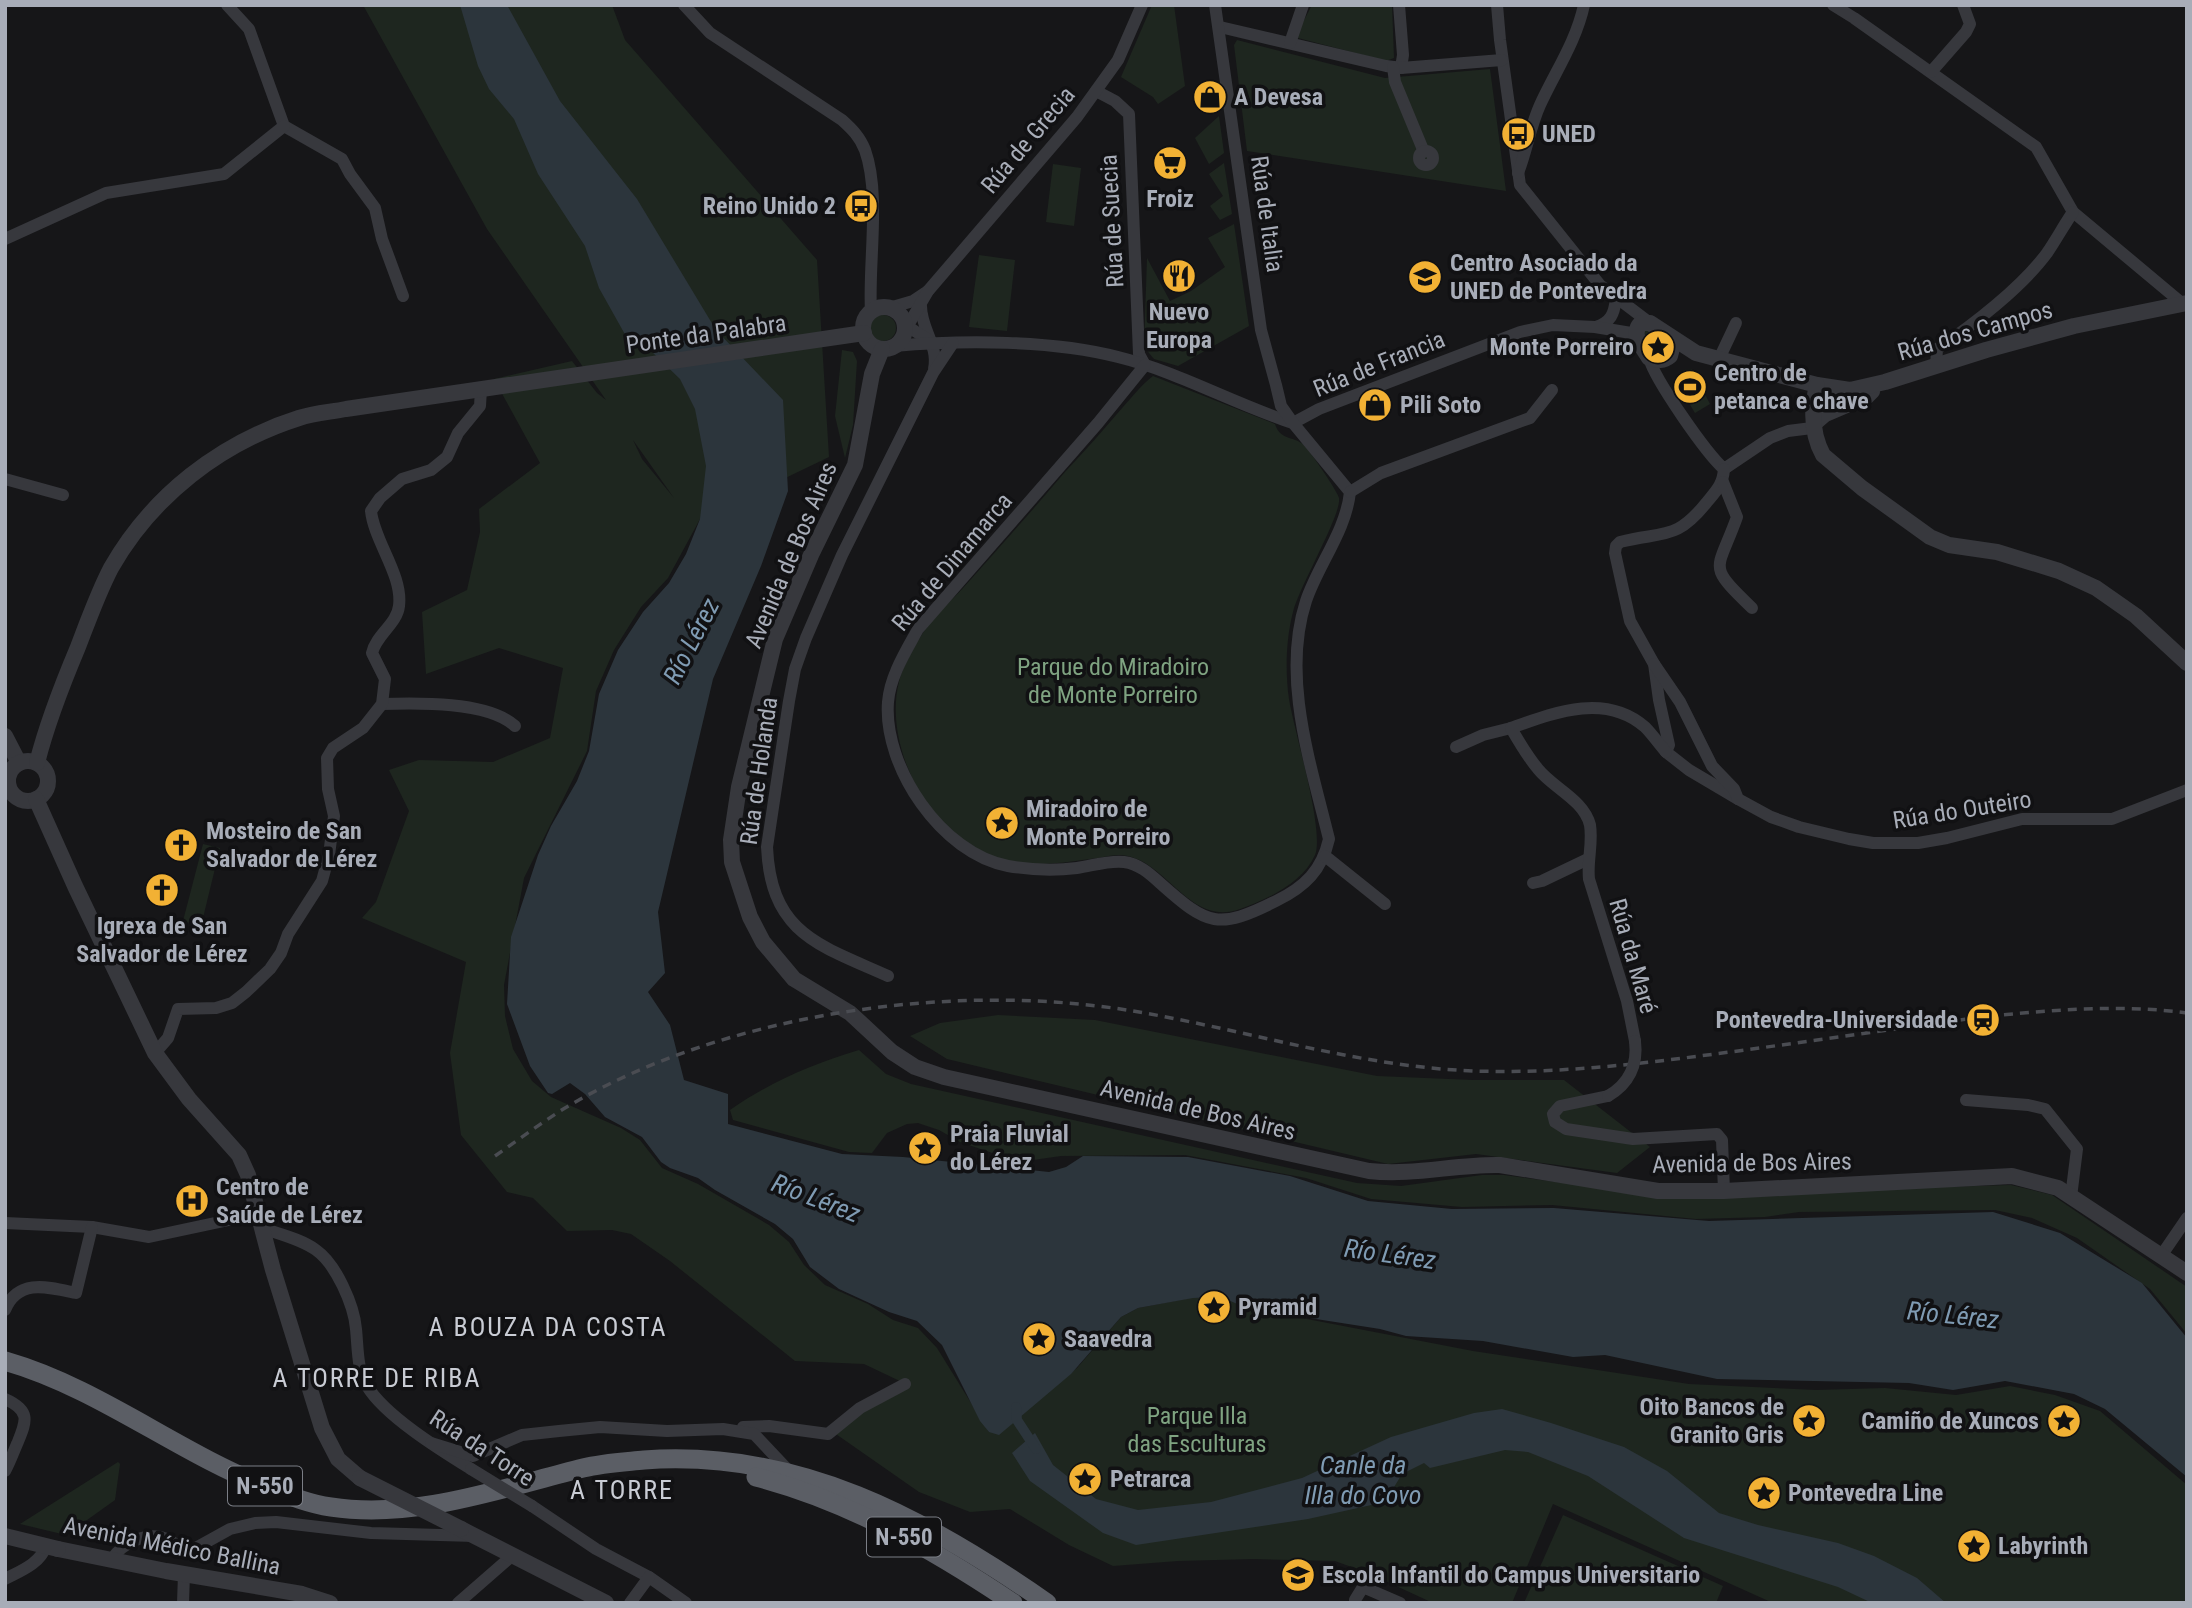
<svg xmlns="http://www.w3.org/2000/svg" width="2192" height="1608" font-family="'Roboto Condensed',sans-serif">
  <rect width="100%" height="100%" fill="#161618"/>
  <!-- green -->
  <g fill="#1e261f" fill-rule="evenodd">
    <path d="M363,5H612L625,40L817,260L829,457L700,519L668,578L641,607L614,650L596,691L587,751L524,878L504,985L505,1016L513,1049L532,1081L551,1097L621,1128L640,1140L662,1168L698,1184L769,1225L789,1242L804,1265L825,1285L868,1304L893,1320L918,1328L937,1348L989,1432L1077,1368L1121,1317L1138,1308L1190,1298L1222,1297L1258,1313L1281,1314L1473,1351L1689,1384L1816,1390L1885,1388L1956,1395L2010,1386L2055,1395L2100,1411L2187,1485V1603H1773L1553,1504L1512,1603H1433L1368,1573L1335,1561L1254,1559L1178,1561L1113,1566L1069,1545L1010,1509L970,1512L919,1492L833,1432L904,1383L864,1364L795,1361L670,1261L631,1234L612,1230L567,1231L533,1198L507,1192L461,1135L450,1053L466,962L362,918L376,902L409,811L389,770L419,760L493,762L550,738L563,668L499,648L426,674L422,612L467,590L480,532L479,509L540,463L494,379L572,361L597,393L606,400L487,229ZM633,440L674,498L642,459Z"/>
    <polygon points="1152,5 1174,5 1185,86 1158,104 1153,97 1121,77"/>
    <polygon points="1312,5 1392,5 1394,58 1386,61 1298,38 1298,32"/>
    <polygon points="1237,40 1385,78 1490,69 1506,191 1247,151 1234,45"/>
    <polygon points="1219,116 1224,153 1209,164 1195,138"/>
    <polygon points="1224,163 1232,214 1220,220 1210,206 1223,196 1209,174"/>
    <polygon points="1053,164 1081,168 1074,226 1046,222"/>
    <polygon points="1234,224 1249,326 1178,366 1154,359 1144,347 1147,258 1170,301 1191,291 1225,267 1208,238"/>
    <polygon points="979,255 1015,260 1007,331 969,327"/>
    <circle cx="883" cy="328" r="13"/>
    <polygon points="1648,329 1662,338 1666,345 1664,352 1653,354 1641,336 1643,330"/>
    <polygon points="842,350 853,352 857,361 853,425 845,458 835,416"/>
    <polygon points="1692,369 1710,404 1695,413 1675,380 1684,370"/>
    <path d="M1153,376L1275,424C1280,440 1292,436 1303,444C1308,448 1338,492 1339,498C1342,514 1299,587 1293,612C1286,639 1285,671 1289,699C1294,730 1325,832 1315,855C1303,883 1266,900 1240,909C1188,928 1166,856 1119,855C1110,855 1100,858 1090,859C1057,864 1022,868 990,856C928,833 883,745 899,682C902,667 920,636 929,624C939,611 953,599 964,587C998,549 1032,511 1065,472C1085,451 1104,429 1123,407C1133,396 1142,384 1153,376Z"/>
    <polygon points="203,844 220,848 201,926 183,921"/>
    <polygon points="998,1015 1095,1020 1377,1076 1473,1080 1564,1080 1650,1147 1617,1173 1476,1154 1388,1164 947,1059 910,1036 940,1023"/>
    <path d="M859,1050L886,1074L911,1084L1357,1183L1401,1186L1482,1175H1504L1656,1195L2011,1185L2052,1195L2187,1287V1334L2150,1289L2077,1238L2032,1218L1995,1210L1799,1212L1765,1217L1696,1219L1552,1205L1462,1207L1371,1199L1306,1178L1185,1155L1061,1156L1033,1160L1010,1159L960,1142L939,1130L918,1123L907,1124L887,1133L872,1153L849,1152L733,1120L730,1110C770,1082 812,1064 859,1050Z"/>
    <polygon points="118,1462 120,1464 115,1500 66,1535 20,1524"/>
    <polygon points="1563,1515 1723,1586 1716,1603 1524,1603"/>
  </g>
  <!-- water -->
  <g fill="#2c353c">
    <polygon points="460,5 507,5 560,101 637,199 716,330 783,400 788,491 761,566 713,679 658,912 665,973 648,992 670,1025 684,1080 728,1094 728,1124 842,1154 903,1157 1049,1172 1066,1167 1083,1156 1188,1157 1290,1176 1368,1201 1452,1209 1554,1208 1709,1221 1993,1212 2060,1233 2142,1283 2187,1338 2187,1477 2105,1409 2074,1394 2005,1381 1953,1390 1909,1383 1717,1379 1605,1355 1573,1357 1483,1341 1406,1336 1380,1329 1284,1314 1258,1313 1221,1297 1193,1298 1138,1308 1121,1317 1071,1374 999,1435 989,1432 980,1421 942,1345 917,1321 889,1312 839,1289 810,1267 793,1239 775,1224 715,1190 698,1178 670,1168 661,1162 642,1137 605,1117 585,1094 570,1083 552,1094 548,1093 530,1066 507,1004 511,937 538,855 551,826 577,781 589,751 599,694 618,650 643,612 669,583 686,554 700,519 706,466 695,409 680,379 650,350 627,338 599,288 585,246 538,174 514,119 489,89 478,66"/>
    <polygon points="1502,1409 1551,1423 1624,1447 1667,1471 1719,1513 1758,1525 1838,1543 1874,1556 1917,1578 1946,1603 1872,1603 1838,1587 1684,1538 1588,1476 1528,1452 1505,1450 1430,1468 1424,1463 1402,1474 1385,1502 1308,1519 1136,1545 1103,1533 1030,1481 1012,1453 1035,1433 1053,1465 1096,1499 1138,1510 1211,1502 1302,1478 1391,1437 1474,1413"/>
  </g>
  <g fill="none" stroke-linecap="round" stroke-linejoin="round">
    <!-- canal -->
    <polyline stroke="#2c353c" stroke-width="10" points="1016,1407 1017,1420 1036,1449"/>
    <!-- minor -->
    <g stroke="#37383d" stroke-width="12">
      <polyline points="227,5 249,29 284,126 342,159 350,174 375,208 382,239 403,296"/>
      <path d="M684,5L710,33L842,120C852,129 860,137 865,150C881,195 868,263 871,312"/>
      <polyline points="1399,5 1403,55 1401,68"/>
      <polyline points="1497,5 1500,40 1520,185 1600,285 1650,323"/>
      <polyline points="1833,5 1854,18 2036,147 2073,212 2183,304"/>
      <polyline points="1220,27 1386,66 1401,68 1502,60"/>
      <polyline points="1290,43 1303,5"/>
      <polyline points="1393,67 1395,82 1424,152"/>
      <polyline points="1931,72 1966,32 1970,24 1963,5"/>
      <polyline points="1096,91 1115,101 1129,114 1139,354 1145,365"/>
      <circle cx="1426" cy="158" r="7"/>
      <path d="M1518,173C1527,150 1530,127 1540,105C1555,72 1576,42 1584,5"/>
      <polyline points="5,239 106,193 224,174 284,126"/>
      <path d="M921,306C921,329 939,346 934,369"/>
      <polyline points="889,308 913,301 928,291"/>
      <path d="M1596,327C1611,322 1614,314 1616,299"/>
      <polyline points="932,342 910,328 904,327 910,322 928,291 1077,117 1118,60 1142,5"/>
      <path d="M894,346C963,340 1052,340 1118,357C1179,372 1234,404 1293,423L1319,409L1520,332L1553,325L1595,327L1631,333L1636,336"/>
      <path d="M1649,358C1655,380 1706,453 1724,469L1770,438L1788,431L1812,428L1826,416L1868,398L1874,392L1873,385"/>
      <polyline points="1719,359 1736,323"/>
      <path d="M1145,365L1098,423L918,629C906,651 890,676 888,702C883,767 942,854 1008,866C1031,870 1053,871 1077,868C1092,866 1109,860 1124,862C1139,864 1149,873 1160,883C1208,926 1218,930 1276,901C1305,887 1322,870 1329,839C1311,765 1281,677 1306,601C1318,565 1346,531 1350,492L1293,423L1281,406L1276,385L1261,330L1215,5"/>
      <path d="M1936,366L1937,349C1972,326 2022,287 2047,253C2056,240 2064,225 2073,212"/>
      <path d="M1724,469C1723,484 1717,490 1707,502C1676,541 1664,531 1620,542L1616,546L1615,553L1630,621L1654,664L1659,700L1669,745L1666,752L1689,770L1738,799"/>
      <polyline points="5,479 63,495"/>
      <path d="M1723,482L1737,517C1717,573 1706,563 1752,608"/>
      <polyline points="1350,492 1381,473 1530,418 1552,390"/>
      <polyline points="1654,664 1680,702 1712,766 1734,789 1738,799 1771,817 1799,827 1849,839 1873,843 1918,843 1947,838 2022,819 2112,819 2187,790"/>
      <path d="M382,704C417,703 488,701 515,726"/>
      <polyline points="1456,747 1483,735 1511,728"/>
      <polyline points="1325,856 1385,904"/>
      <polyline points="1533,883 1542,881 1588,859"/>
      <path d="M888,976C819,945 771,934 767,847L789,701L795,669L806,638L842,555L933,373L953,343"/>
      <path d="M1635,1041L1627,1001L1589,879C1587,861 1593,843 1590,825C1584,800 1553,788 1538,769C1528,757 1519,742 1511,728C1553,713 1605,692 1645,727C1652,734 1659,744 1666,752"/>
      <path d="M155,1053L168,1038L178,1009L216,1008L232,1003L246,992L270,969L281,953L288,934L322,881L329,855L334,816L328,789L327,758L333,748L363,728L382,704L385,679L372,653C376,635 397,624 399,606C403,575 374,541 371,511L380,498L402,479L431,470L447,457L458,433L480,406L481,389"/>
      <polyline points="1608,1096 1560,1106 1553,1114 1555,1122 1566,1129 1633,1139 1717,1134 1722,1140 1724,1191"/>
      <polyline points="1966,1100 2028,1105 2045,1109 2077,1149 2071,1197"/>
      <polyline points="5,1223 92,1227 149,1237 257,1214"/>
      <path d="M262,1228C279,1234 301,1239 316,1250C336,1264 354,1305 356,1329C358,1348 357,1370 367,1386C385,1416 442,1451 471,1469"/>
      <polyline points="2161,1256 2187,1218"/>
      <path d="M5,1310C18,1278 48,1287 76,1293L92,1227"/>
      <path d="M5,1399C32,1411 26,1422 17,1444C13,1453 10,1462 5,1471"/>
      <polyline points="743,1427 769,1426 828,1434 860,1408 905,1384"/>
      <polyline points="431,1443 473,1456 522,1435 559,1431 600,1427 667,1431 723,1429 754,1434 789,1471"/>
      <polyline points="532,1506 596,1549 649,1577 686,1603"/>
      <path d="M112,1559C122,1543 148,1531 167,1539C176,1543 181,1551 192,1550L230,1529L255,1523L276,1522L371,1533L475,1536"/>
      <path d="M5,1579C20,1571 40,1564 46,1546"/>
      <polyline points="183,1603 184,1574"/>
      <polyline points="458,1603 513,1555"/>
      <polyline points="630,1603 649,1577"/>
      <polyline points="1355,1603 1355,1600 1363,1587 1400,1603"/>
    </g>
    <!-- tertiary -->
    <g stroke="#37383d" stroke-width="16">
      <circle cx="884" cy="328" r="21"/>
      <path d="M1669,337L1672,348L1670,356C1663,362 1657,360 1649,358C1642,346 1630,334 1641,323H1650L1696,353L1817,385L1850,390L1885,382L1986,350L2074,326L2187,303"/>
      <path d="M882,349L872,374L855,465L811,555L775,639L739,787L731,840L732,862L750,917L763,942L794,979L850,1013L892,1052L915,1067L944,1077L1369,1171C1413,1176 1456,1164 1500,1165L1658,1191H1724L2012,1176L2058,1188L2187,1273"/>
      <path d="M1817,385C1811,410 1811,433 1823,455L1862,488L1930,537L1949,545L1997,552L2059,571L2096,588L2136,616L2187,663"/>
      <polyline points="5,736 19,763"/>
      <circle cx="28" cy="781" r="20"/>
      <path d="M37,763C47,723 62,685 78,647C88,621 98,593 111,568C152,496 220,443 299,418C314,413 331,412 346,409L864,333"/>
      <polyline points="36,799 75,886 155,1053 189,1099 239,1155 248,1175 273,1270 322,1428 338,1459 360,1478"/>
      <polyline points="461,1529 606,1603"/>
      <polyline points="58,1549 166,1571 302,1594 330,1603"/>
    </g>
    <!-- trunk -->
    <g stroke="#5b5e65" stroke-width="19">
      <path d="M5,1361C99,1388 177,1452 267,1487C287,1495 309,1504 331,1507C415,1520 502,1488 583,1468C603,1463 624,1462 644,1460C798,1449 925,1518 1047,1603"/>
      <path d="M756,1477C849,1501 934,1550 1013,1603"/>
    </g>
    <!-- rail -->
    <path stroke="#4a4c52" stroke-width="3.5" stroke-dasharray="9 7" stroke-linecap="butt" d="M495,1156C518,1140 541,1123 565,1108C724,1013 952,981 1133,1011C1247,1030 1359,1067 1475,1071C1566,1074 1655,1062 1745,1050C1826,1039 1908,1027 1990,1016C2055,1010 2121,1004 2187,1013"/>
    <!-- minor-bridge -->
    <g stroke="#37383d" stroke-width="12">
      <path d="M1608,1096C1629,1084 1638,1065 1635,1041"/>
      <polyline points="471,1469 532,1506"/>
    </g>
    <!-- tertiary-bridge -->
    <g stroke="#37383d" stroke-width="16">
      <polyline points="360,1478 461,1529"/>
      <polyline points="5,1536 58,1549"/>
    </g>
  </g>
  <!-- icons -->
  <defs>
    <g id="shop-disc" transform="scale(1.75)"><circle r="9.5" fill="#f2b134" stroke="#111113"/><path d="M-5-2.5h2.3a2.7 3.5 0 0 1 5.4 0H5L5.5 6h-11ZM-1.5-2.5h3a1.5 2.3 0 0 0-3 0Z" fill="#111"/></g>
    <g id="bus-disc" transform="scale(1.75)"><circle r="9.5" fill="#f2b134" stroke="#111113"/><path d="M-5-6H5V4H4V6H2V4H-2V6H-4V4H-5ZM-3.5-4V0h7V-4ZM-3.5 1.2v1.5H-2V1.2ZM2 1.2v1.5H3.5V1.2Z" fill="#111"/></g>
    <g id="supermarket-disc" transform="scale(1.75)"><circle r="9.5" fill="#f2b134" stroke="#111113"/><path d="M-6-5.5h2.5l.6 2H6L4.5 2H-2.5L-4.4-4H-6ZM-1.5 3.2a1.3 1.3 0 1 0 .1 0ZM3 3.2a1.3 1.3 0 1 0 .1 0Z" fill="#111"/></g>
    <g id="restaurant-disc" transform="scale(1.75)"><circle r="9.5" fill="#f2b134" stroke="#111113"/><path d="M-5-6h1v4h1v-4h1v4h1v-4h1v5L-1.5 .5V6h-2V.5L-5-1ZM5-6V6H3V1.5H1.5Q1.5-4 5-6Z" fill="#111"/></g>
    <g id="university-disc" transform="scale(1.75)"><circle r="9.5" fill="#f2b134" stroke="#111113"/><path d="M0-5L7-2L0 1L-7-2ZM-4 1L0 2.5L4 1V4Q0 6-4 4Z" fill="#111"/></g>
    <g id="sight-disc" transform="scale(1.75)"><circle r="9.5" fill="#f2b134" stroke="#111113"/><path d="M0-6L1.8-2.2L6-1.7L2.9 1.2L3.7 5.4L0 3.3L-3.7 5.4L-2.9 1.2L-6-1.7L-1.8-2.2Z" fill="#111"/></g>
    <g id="stadium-disc" transform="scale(1.75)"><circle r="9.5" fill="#f2b134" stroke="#111113"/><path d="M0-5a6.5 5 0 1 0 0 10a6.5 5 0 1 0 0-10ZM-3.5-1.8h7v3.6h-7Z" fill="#111"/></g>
    <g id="church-disc" transform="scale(1.75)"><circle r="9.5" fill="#f2b134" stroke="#111113"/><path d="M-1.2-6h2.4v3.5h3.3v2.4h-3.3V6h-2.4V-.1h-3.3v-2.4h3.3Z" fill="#111"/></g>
    <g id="station-disc" transform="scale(1.75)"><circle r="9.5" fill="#f2b134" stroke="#111113"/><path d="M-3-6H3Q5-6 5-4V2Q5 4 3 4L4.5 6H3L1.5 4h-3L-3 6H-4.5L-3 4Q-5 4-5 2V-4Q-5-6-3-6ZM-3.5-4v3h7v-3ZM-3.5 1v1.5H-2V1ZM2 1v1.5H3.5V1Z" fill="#111"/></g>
    <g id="hospital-disc" transform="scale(1.75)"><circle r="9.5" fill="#f2b134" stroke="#111113"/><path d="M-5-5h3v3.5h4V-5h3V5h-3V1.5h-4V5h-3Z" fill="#111"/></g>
    <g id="school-disc" transform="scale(1.75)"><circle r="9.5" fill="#f2b134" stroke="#111113"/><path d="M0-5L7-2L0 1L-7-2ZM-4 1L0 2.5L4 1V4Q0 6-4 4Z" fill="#111"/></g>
  </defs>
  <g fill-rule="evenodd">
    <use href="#shop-disc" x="1210" y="97"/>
    <use href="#bus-disc" x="1518" y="134"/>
    <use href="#supermarket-disc" x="1170" y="163"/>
    <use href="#bus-disc" x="861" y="206"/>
    <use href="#restaurant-disc" x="1179" y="276"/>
    <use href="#university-disc" x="1425" y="277"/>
    <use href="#sight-disc" x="1658" y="347"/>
    <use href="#stadium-disc" x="1690" y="387"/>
    <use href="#shop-disc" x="1375" y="405"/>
    <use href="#sight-disc" x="1002" y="823"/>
    <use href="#church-disc" x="181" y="845"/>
    <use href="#church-disc" x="162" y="890"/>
    <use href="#station-disc" x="1983" y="1020"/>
    <use href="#sight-disc" x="925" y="1148"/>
    <use href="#hospital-disc" x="192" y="1201"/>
    <use href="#sight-disc" x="1214" y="1307"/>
    <use href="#sight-disc" x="1039" y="1339"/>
    <use href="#sight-disc" x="1809" y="1421"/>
    <use href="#sight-disc" x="2064" y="1421"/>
    <use href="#sight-disc" x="1085" y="1479"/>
    <use href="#sight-disc" x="1764" y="1493"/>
    <use href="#sight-disc" x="1974" y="1546"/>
    <use href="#school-disc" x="1298" y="1575"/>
  </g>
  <g text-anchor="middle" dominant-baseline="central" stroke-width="7" stroke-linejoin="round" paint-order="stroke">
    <!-- shield labels -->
    <g fill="#111113" stroke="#7b7e86" stroke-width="2">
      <rect x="228" y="1466.5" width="74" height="39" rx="5"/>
      <rect x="867" y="1517.5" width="74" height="39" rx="5"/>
    </g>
    <g font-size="23" font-weight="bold" fill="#a8adb8">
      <text x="265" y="1486">N-550</text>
      <text x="904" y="1537">N-550</text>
    </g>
    <!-- poi labels -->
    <g font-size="24" font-weight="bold" fill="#a8adb8" stroke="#111113" text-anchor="start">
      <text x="1234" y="97">A Devesa</text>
      <text x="1542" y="134">UNED</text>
      <text x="1170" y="199" text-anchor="middle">Froiz</text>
      <text x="836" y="206" text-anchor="end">Reino Unido 2</text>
      <text x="1450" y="263">Centro Asociado da<tspan x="1450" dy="28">UNED de Pontevedra</tspan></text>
      <text x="1179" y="312" text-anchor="middle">Nuevo<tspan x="1179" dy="28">Europa</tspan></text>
      <text x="1634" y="347" text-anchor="end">Monte Porreiro</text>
      <text x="1714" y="373">Centro de<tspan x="1714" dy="28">petanca e chave</tspan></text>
      <text x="1400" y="405">Pili Soto</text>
      <text x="1026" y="809">Miradoiro de<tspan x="1026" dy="28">Monte Porreiro</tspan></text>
      <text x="206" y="831">Mosteiro de San<tspan x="206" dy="28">Salvador de Lérez</tspan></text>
      <text x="162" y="926" text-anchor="middle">Igrexa de San<tspan x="162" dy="28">Salvador de Lérez</tspan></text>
      <text x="1958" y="1020" text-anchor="end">Pontevedra-Universidade</text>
      <text x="950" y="1134">Praia Fluvial<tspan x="950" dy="28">do Lérez</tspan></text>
      <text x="216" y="1187">Centro de<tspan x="216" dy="28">Saúde de Lérez</tspan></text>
      <text x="1238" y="1307">Pyramid</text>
      <text x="1064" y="1339">Saavedra</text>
      <text x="1784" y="1407" text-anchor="end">Oito Bancos de<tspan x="1784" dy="28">Granito Gris</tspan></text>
      <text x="2039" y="1421" text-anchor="end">Camiño de Xuncos</text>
      <text x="1110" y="1479">Petrarca</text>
      <text x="1788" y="1493">Pontevedra Line</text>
      <text x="1998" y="1546">Labyrinth</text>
      <text x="1322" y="1575">Escola Infantil do Campus Universitario</text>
    </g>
    <!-- street labels -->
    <g font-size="24" fill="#a8adb8" stroke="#111113">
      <text transform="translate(1028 140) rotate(-50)">Rúa de Grecia</text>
      <text transform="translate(1267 214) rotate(82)">Rúa de Italia</text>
      <text transform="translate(1112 221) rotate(-93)">Rúa de Suecia</text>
      <text transform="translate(1975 331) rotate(-16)">Rúa dos Campos</text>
      <text transform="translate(706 334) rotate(-8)">Ponte da Palabra</text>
      <text transform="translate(1379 364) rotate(-22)">Rúa de Francia</text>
      <text transform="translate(791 555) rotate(-67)">Avenida de Bos Aires</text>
      <text transform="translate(952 562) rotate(-50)">Rúa de Dinamarca</text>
      <text transform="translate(759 771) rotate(-82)">Rúa de Holanda</text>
      <text transform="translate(1962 810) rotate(-9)">Rúa do Outeiro</text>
      <text transform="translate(1633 956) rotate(74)">Rúa da Maré</text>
      <text transform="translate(1198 1110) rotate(13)">Avenida de Bos Aires</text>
      <text transform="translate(1752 1163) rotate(-1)">Avenida de Bos Aires</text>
      <text transform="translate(482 1448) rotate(33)">Rúa da Torre</text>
      <text transform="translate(172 1546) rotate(11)">Avenida Médico Ballina</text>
    </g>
    <!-- park labels -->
    <g font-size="24" fill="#7fa381" stroke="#111113">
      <text x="1113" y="667">Parque do Miradoiro<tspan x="1113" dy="28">de Monte Porreiro</tspan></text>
      <text x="1197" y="1416">Parque Illa<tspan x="1197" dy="28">das Esculturas</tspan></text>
    </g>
    <!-- water labels -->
    <g font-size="26" font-style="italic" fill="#7f9bb3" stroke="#111113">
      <text transform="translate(691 641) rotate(-63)">Río Lérez</text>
      <text transform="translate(816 1198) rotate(21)">Río Lérez</text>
      <text transform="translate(1390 1254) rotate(8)">Río Lérez</text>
      <text transform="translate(1953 1315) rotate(6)">Río Lérez</text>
      <text x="1363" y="1465">Canle da<tspan x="1363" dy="30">Illa do Covo</tspan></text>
    </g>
    <!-- neighbourhood labels -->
    <g font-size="26" letter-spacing="2" fill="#c9ccd4" stroke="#111113">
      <text x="548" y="1327">A BOUZA DA COSTA</text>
      <text x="377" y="1378">A TORRE DE RIBA</text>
      <text x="622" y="1490">A TORRE</text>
    </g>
  </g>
  <!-- border -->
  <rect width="2192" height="1608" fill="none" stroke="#a8adb8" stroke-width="14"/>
</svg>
